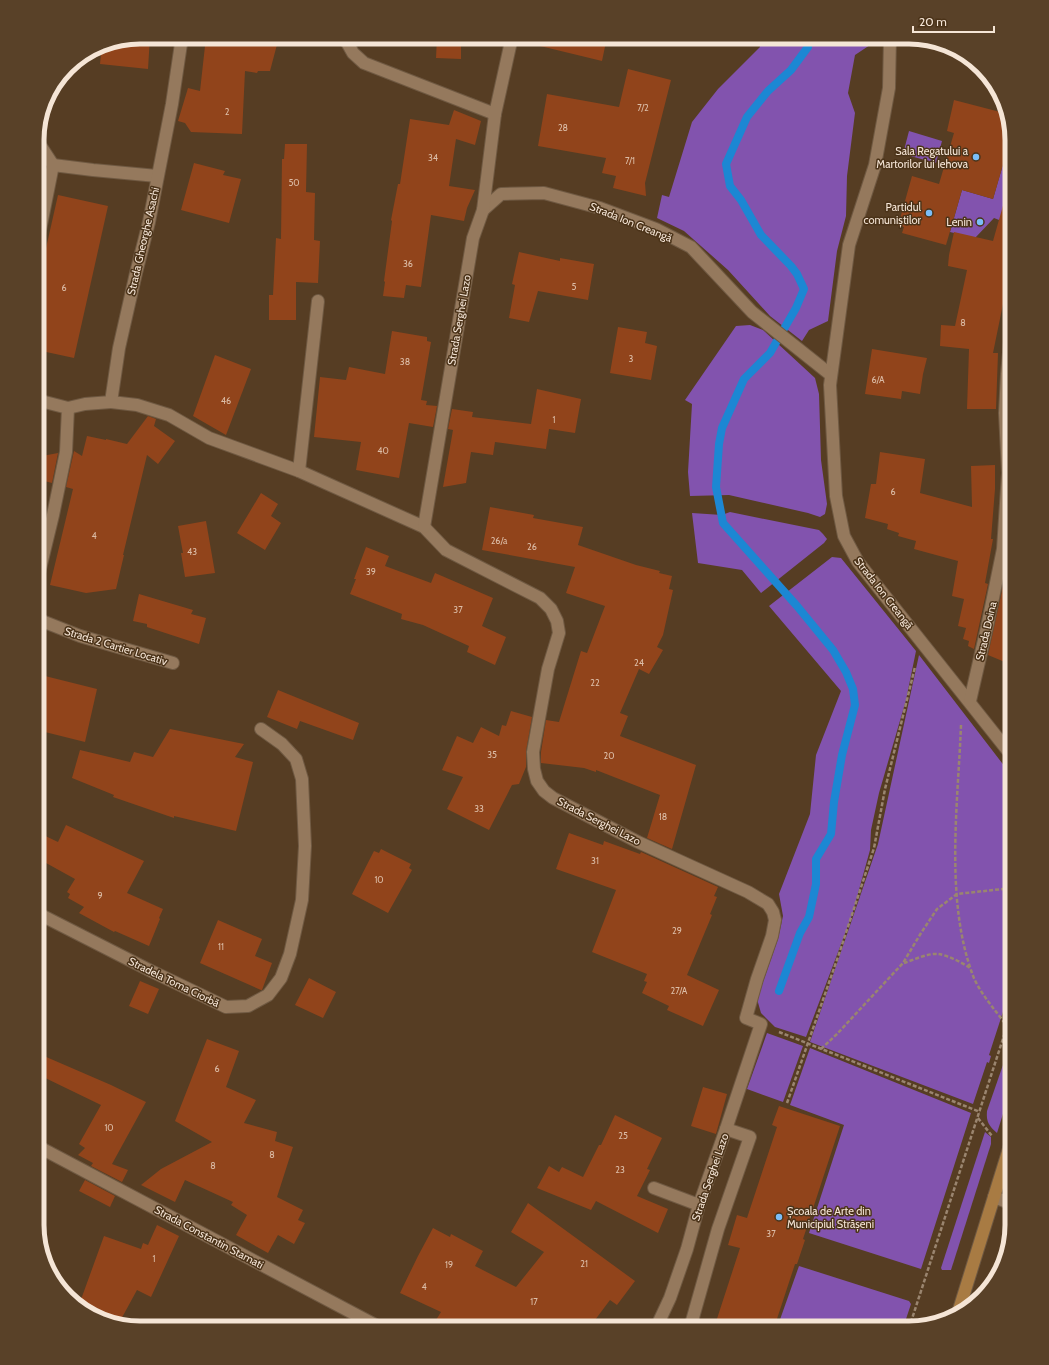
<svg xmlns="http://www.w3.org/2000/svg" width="1049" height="1365" font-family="Cabin,sans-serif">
  <rect width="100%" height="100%" fill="#563d23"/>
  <!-- green -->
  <g fill="#8253ae">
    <polygon points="758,37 875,37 870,45 855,55 848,93 855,113 847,176 846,216 837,251 828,321 809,330 802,341 770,316 728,270 684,231 657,218 662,195 669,197 692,122 718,89 760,47"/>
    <polygon points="909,131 942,141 936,163 903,154"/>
    <polygon points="1011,137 1012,225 994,218 975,238 950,232 962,190 993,199"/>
    <polygon points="750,325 763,330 815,378 819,394 821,460 827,504 825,514 820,517 808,513 729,495 690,496 688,472 692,404 685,400 736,326"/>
    <polygon points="730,512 819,530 823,534 827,539 824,543 761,593 742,570 698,563 692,513 722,515"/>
    <polygon points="832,557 841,558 916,651 906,700 879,793 871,830 870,850 852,915 806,1037 775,1027 761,1013 757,999 778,939 783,916 779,894 810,814 816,755 841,691 769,606"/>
    <polygon points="919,655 1012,776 1012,984 989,1055 991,1056 989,1063 987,1062 973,1104 810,1042 878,844"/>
    <polygon points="767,1033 803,1046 783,1102 747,1089"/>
    <path d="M1012,1039V1085L997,1133C989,1126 986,1122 987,1111Z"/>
    <polygon points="810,1048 971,1113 921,1269 809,1233 844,1125 790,1105"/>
    <polygon points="985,1132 991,1137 991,1144 951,1270 942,1270 941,1268"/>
    <polygon points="799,1266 909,1301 911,1304 903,1328 777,1328"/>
  </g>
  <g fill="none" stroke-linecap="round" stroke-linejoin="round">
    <!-- stream -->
    <polyline stroke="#1c87d3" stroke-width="8" points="779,991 800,933 809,917 816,884 816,859 831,834 834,802 842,755 855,705 853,689 846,672 833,650 797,606 723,523 716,487 719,444 722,428 744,379 770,353 796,308 804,289 797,274 791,266 761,235 741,200 730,186 726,164 747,117 768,91 791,70 808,47 806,37"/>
  </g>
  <!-- building -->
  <g fill="#91441b">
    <polygon points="140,37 150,37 148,69 100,64 102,45"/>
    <polygon points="206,37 279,37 270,71 258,71 257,73 245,71 242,134 191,132 185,123 178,121 188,88 200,91"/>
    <polygon points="437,37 461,37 461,59 436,58"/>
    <polygon points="536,37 607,37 602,61 536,45"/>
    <polygon points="628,69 671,80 645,183 646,196 613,188 616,176 602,173 606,158 538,146 547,94 619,107"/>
    <polygon points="954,100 1004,113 1011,137 993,199 962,190 946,245 902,233 904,227 898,226 912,176 939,184 954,133 947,131"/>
    <polygon points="454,110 481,121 475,145 456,139 449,186 475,190 467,208 464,221 431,215 421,287 406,285 404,298 383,296 385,282 384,281 392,221 391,220 398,184 400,184 410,119 449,125"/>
    <polygon points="285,144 307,144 306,192 315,193 314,240 320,241 318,283 296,282 296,320 269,320 269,295 273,295 276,238 281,239 282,159 284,159"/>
    <polygon points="194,163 225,171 223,175 241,179 229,223 181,210"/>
    <polygon points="58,195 108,206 74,358 37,350 37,288"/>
    <polygon points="1006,195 1012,196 1012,260 993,353 998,353 996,409 967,409 969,349 940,346 941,325 955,326 967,270 948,266 949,255 954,232 993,241"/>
    <polygon points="519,252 560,261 560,258 594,264 588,300 538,291 529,322 509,318 515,285 512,284"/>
    <polygon points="618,327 647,332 645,343 657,346 651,380 610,373"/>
    <polygon points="392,331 427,337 427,341 431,342 421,400 427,401 426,405 437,406 433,427 409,423 399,478 356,470 361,442 314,437 320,377 346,380 349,367 385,374"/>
    <polygon points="872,349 927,358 923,374 920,394 902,391 901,399 865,394"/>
    <polygon points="215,355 251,369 226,435 193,416"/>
    <polygon points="537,389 581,399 575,433 549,429 546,449 495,442 493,455 471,452 466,483 443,487 453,430 448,429 452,409 473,412 472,417 531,424"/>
    <polygon points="148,416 156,419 154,426 175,441 158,464 147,455 123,555 124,555 116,589 86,593 50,585 73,489 66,487 74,451 82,456 87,436 106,440 106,439 127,444"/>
    <polygon points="880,452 925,459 920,493 972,507 971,466 995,465 995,489 991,539 993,539 985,583 988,584 974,649 968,646 969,641 963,639 966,628 958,626 964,599 952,596 958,561 914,549 916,541 898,536 899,533 887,529 888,524 865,518 871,484 876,484"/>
    <polygon points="58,453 52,483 37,479 37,457"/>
    <polygon points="261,493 278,504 271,516 281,523 265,550 237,533"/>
    <polygon points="490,507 534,515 533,518 583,527 578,545 636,565 660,571 659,573 672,576 669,589 673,590 663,635 657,647 663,650 649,674 639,669 620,713 628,716 620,736 696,765 672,849 647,838 660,795 596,770 596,772 584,768 541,763 541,752 546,720 559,722 581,651 587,653 605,606 566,593 575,567 482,550"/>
    <polygon points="206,521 215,573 185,577 181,553 183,553 178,526"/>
    <polygon points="366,547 389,556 385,566 431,583 435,573 493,598 482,626 506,637 495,665 467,652 469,646 423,625 401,619 402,614 350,594 356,579 354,579"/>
    <polygon points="1003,586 1012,588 1012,665 988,655"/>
    <polygon points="139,594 193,610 191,614 206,618 199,644 147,627 147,624 133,621"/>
    <polygon points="37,674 97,689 85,742 37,730"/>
    <polygon points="278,690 359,723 353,740 300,721 297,729 267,717"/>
    <polygon points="511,711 532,717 526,751 526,767 519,784 512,785 489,830 447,809 463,777 442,770 457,736 473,743 481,727 499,736 502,725 506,726"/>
    <polygon points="170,729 244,744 235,757 253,762 236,831 174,816 174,818 113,797 114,795 72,778 80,750 130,762 134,752 153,757"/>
    <polygon points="66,825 144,861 127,893 163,909 159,918 160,919 149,946 115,931 114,932 79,913 84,907 68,898 70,894 67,892 75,879 37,858 37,832 58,842"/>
    <polygon points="569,833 603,845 604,841 640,854 641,852 718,887 714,896 717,897 710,914 712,915 687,975 719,990 703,1026 667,1010 669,1006 642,993 647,982 644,981 647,974 592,952 616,890 556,869"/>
    <polygon points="381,849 411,864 409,868 412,870 388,913 352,894 374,851 379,853"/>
    <polygon points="218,920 262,939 255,956 272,963 262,990 261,990 200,963"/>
    <polygon points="309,978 336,992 323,1018 295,1005"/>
    <polygon points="140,981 159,989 148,1014 129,1006"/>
    <polygon points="207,1039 239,1051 226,1087 256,1100 244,1123 277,1132 275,1141 293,1147 277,1197 303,1210 298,1220 305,1223 294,1244 278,1235 268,1253 236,1235 247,1215 231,1205 233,1202 185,1180 175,1202 141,1185 161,1169 212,1142 175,1121"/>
    <polygon points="37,1053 111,1085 146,1102 112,1164 128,1170 122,1182 91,1166 93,1163 78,1155 85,1148 79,1144 101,1105 37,1074"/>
    <polygon points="703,1087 727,1094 716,1134 691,1126"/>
    <polygon points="779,1106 840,1126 803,1239 805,1240 797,1264 795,1264 774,1328 714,1328 740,1248 728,1245 737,1215 747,1218 777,1127 772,1125"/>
    <polygon points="615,1115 662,1138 647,1169 650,1170 637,1196 668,1209 658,1233 596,1201 591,1210 537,1188 549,1166 559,1172 562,1167 583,1177 599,1145 601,1145"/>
    <polygon points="85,1180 115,1196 110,1207 79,1191"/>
    <polygon points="528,1203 635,1281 617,1305 610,1300 589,1328 431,1328 441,1312 400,1293 418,1256 433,1228 450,1237 451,1234 483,1251 475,1266 516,1287 544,1252 511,1232"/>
    <polygon points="157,1225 179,1236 151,1297 137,1290 119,1323 99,1317 82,1308 79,1305 104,1236 141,1249 143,1243 148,1245"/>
  </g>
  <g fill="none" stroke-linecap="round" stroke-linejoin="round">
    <!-- street casing -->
    <g stroke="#6f5942" stroke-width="14">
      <g id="street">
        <polyline points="344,37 353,53 364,63 495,114"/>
        <polyline points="890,37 889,88 875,165 849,245 830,385 836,496 844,536 858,562 1012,756"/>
        <polyline points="38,131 40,145 53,165"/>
        <polyline points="483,210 501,194 544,193 600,208 656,229 691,247 752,312 831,375"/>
        <polyline points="37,245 53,165 93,170 157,176"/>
        <polyline points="111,402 137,405 169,415 209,438 299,471 424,527 446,550 540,598 551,609 557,621 559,633 548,669 533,752 534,769 537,781 544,791 553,798 638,842 748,892 768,904 773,912 775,920 772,936 757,979 746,1018 761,1024 726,1129 699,1205 687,1249 670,1298 656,1328"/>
        <polyline points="68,408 85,404 111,402 119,348 136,273 149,222 172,104 182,37"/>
        <polyline points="299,471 318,301"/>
        <polyline points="424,527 473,238 483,210 495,114 512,37"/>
        <polyline points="37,581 53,515 66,452 68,408 37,400"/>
        <polyline points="37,619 80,636 173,663"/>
        <polyline points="970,701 987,627 1003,549 1008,473 1005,413 1007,374 1012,321"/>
        <polyline points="37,913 151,971 226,1007 248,1006 268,995 281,978 290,954 302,900 305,846 302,779 296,759 282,744 261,729"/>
        <polyline points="37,1146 381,1328"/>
        <polyline points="654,1188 699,1205"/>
        <polyline points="994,1197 1012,1204"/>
        <polyline points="690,1328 718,1229 750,1137 726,1129"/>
      </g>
    </g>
    <!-- secondary casing -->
    <g stroke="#6f5942" stroke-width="14">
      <polyline id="secondary" points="958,1313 1012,1139"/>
    </g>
    <!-- path -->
    <g stroke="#9a856f" stroke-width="2.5" stroke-dasharray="4 2" stroke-linecap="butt">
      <path d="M961,725C958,803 945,898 972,973C978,991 996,1011 1007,1026"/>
      <path d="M904,963C913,960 928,953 938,954C947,955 963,963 970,968"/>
      <polyline points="779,1032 980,1112"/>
      <polyline points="821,1049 837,1034 903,963 921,933 937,909 957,894 1012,888"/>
      <polyline points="787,1103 839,954 874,848 885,789 915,667"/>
      <polyline points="978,1118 992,1136"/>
      <polyline points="909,1328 1012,1011"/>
    </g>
    <!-- street -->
    <use href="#street" stroke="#95795d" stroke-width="12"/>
    <!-- secondary -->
    <use href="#secondary" stroke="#a87b43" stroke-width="12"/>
  </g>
  <!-- markers -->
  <g fill="#7bbef8" stroke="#4b3319" stroke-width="1.5">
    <circle cx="976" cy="157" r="4"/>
    <circle cx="929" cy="213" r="4"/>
    <circle cx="980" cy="222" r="4"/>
    <circle cx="779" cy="1217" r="4"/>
  </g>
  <g text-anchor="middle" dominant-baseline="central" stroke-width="3" stroke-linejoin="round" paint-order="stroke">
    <!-- number labels -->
    <g font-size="9" fill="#dcbda7">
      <text x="643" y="107">7/2</text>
      <text x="227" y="111">2</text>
      <text x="563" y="127">28</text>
      <text x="433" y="157">34</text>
      <text x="630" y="160">7/1</text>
      <text x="294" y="182">50</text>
      <text x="408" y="263">36</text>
      <text x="574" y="286">5</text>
      <text x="64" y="287">6</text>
      <text x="963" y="322">8</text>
      <text x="631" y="358">3</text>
      <text x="405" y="361">38</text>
      <text x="878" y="379">6/A</text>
      <text x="226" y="400">46</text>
      <text x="554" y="419">1</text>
      <text x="383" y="450">40</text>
      <text x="893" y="491">6</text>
      <text x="94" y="535">4</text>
      <text x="499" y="540">26/a</text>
      <text x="532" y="546">26</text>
      <text x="192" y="551">43</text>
      <text x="371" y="571">39</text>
      <text x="458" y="609">37</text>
      <text x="639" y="662">24</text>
      <text x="595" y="682">22</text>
      <text x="492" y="754">35</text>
      <text x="609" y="755">20</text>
      <text x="479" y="808">33</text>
      <text x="663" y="816">18</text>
      <text x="595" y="860">31</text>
      <text x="379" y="879">10</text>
      <text x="100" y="895">9</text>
      <text x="677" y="930">29</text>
      <text x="221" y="946">11</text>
      <text x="679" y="990">27/A</text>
      <text x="217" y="1068">6</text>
      <text x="109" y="1127">10</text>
      <text x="623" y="1135">25</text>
      <text x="272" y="1154">8</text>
      <text x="213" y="1165">8</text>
      <text x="620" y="1169">23</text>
      <text x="771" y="1233">37</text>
      <text x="154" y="1258">1</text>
      <text x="584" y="1263">21</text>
      <text x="449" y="1264">19</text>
      <text x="424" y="1286">4</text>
      <text x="534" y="1301">17</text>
    </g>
    <!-- poi labels -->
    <g font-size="11" fill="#f5e5d6" stroke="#4b3319" text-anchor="end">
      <text x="968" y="151">Sala Regatului a<tspan x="968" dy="13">Martorilor lui Iehova</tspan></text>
      <text x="921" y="207">Partidul<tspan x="921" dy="13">comuniștilor</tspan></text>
      <text x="972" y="222">Lenin</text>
      <text x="787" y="1211" text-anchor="start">Școala de Arte din<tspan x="787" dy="13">Municipiul Strășeni</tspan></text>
    </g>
    <!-- street labels -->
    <g font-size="11" fill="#f5e5d6" stroke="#4b3319">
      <text transform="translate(631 222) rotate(22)">Strada Ion Creangă</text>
      <text transform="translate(143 241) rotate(-77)">Strada Gheorghe Asachi</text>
      <text transform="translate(459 320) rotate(-80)">Strada Serghei Lazo</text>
      <text transform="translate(884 593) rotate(52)">Strada Ion Creangă</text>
      <text transform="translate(986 631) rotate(-77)">Strada Doina</text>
      <text transform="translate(116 646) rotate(17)">Strada 2 Cartier Locativ</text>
      <text transform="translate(599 821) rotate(27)">Strada Serghei Lazo</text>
      <text transform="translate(174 982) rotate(26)">Stradela Toma Ciorbă</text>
      <text transform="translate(710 1177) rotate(-71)">Strada Serghei Lazo</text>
      <text transform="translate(209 1237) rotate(28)">Strada Constantin Stamati</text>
    </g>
  </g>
  <!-- crop -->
  <path d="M0 0H1049V1365H0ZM140 44H909A96 96 0 0 1 1005 140V1225A96 96 0 0 1 909 1321H140A96 96 0 0 1 44 1225V140A96 96 0 0 1 140 44Z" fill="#594128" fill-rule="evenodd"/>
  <path fill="none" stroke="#f5e5d6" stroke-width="5" d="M140 44H909A96 96 0 0 1 1005 140V1225A96 96 0 0 1 909 1321H140A96 96 0 0 1 44 1225V140A96 96 0 0 1 140 44Z"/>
  <!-- scale -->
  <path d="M913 26v6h81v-6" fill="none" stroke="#f5e5d6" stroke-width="2"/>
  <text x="919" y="26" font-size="12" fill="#f5e5d6" stroke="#4b3319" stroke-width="3" paint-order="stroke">20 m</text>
</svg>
